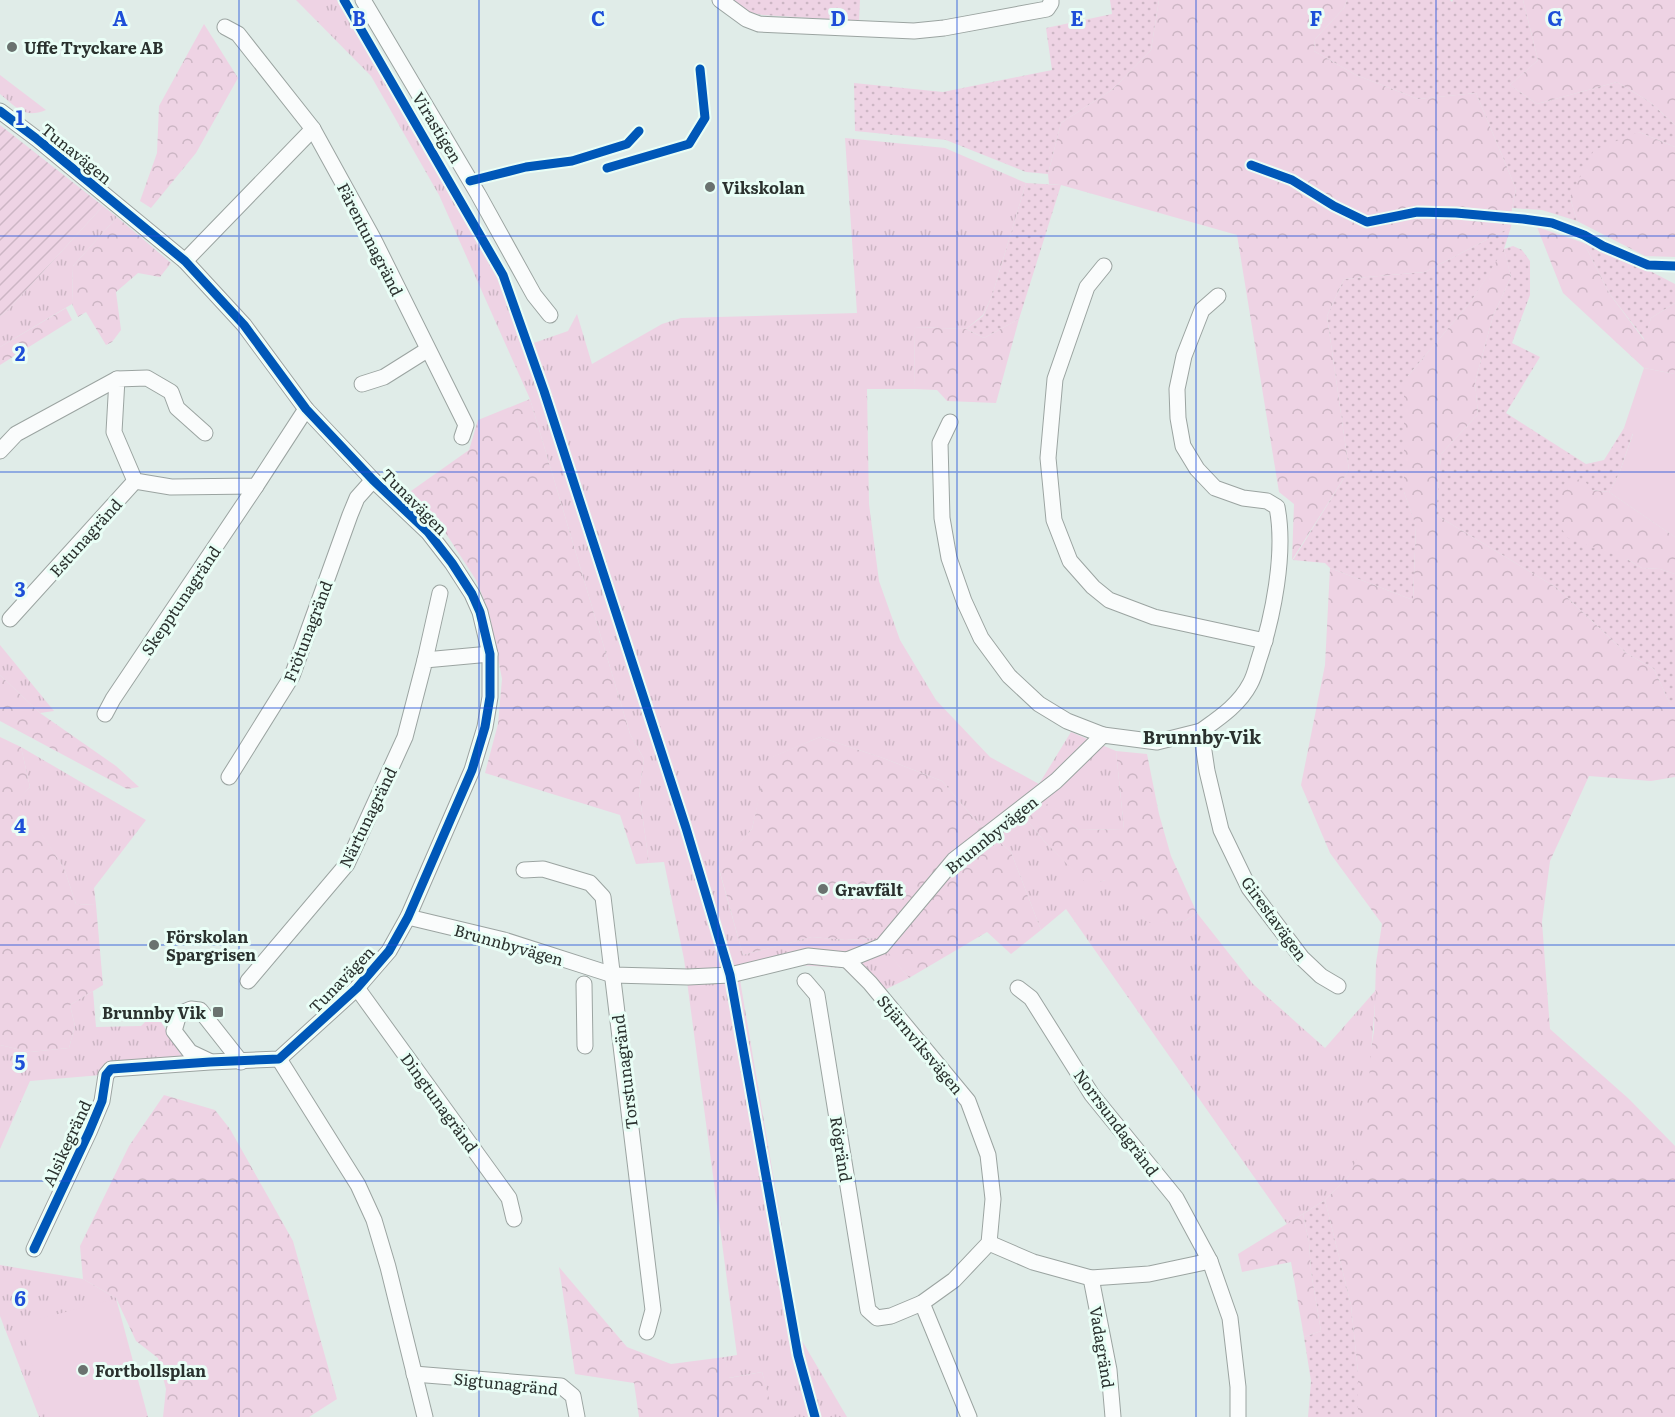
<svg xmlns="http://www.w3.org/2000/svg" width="1675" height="1417" font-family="Literata,serif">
  <defs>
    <pattern id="grass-dots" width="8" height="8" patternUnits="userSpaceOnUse" patternTransform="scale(1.5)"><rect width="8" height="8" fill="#eed3e4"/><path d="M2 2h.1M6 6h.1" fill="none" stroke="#ccb6c4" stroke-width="1.8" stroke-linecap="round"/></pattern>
    <pattern id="forest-crowns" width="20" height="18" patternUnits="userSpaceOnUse" patternTransform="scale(1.5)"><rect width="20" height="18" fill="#eed3e4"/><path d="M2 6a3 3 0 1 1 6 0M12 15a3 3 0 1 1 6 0" fill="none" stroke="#ccb6c4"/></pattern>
    <pattern id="park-tufts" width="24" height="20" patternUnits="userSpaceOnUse" patternTransform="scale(1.5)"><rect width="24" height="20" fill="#eed3e4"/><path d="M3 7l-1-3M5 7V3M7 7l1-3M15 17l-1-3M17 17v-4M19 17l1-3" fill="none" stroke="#ccb6c4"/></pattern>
    <pattern id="garden-furrows" width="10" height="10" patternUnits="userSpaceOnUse" patternTransform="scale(1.5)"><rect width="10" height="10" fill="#eed3e4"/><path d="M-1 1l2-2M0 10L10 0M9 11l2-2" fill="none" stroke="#ccb6c4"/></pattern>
  </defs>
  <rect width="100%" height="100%" fill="#e0ece8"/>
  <!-- grass -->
  <g fill="url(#grass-dots)">
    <polygon points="729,0 860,0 859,21 763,15 746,12"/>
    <polygon points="1110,0 1159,0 1151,50 1113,89 1061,123 1048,174 1026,172 946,140 855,131 854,83 943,92 1052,70 1046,28 1112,14"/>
    <polygon points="1347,0 1450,0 1452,2 1453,0 1523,0 1538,60 1510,85 1537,104 1617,82 1650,102 1675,125 1675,147 1639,132 1570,197 1577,221 1542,210 1512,208 1516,189 1476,93 1418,99 1356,75 1314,51 1315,39 1344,8"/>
    <polygon points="1026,183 1061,185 1019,319 984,338 966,329 983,316 992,296"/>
    <polygon points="1511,227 1504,249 1513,246 1522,250 1530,261 1530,295 1512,343 1540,357 1506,413 1586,464 1604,460 1624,428 1633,433 1619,474 1609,492 1592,490 1627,559 1642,568 1660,569 1675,574 1675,708 1670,704 1654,669 1626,653 1557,588 1436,515 1441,454 1478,414 1475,382 1493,316 1511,277 1504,250 1472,300 1408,376 1404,492 1416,525 1413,600 1330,568 1325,563 1293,560 1349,470 1327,316 1344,279 1425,272"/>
    <polygon points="1584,243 1650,271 1675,284 1675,303 1651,318 1645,340 1609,293"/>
    <polygon points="1325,1200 1351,1305 1358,1372 1358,1417 1308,1417 1311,1381 1304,1337 1321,1331 1311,1272 1309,1242 1303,1214"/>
  </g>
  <!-- forest -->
  <g fill="url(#forest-crowns)">
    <polygon points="1159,0 1347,0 1344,8 1315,39 1314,51 1356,75 1418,99 1476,93 1516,189 1512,208 1511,227 1425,272 1344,279 1327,316 1349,470 1292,560 1294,504 1279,492 1237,235 1061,185 1049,184 1048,174 1061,123 1113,89 1151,50"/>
    <polygon points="1523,0 1675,0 1675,125 1650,102 1617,82 1537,104 1510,85 1538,60"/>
    <polygon points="204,24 238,78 196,153 151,208 140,201 157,153 159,106"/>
    <polygon points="1639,132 1675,147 1675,257 1645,256 1577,221 1570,197 1594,150"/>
    <polygon points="117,217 171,263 160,277 138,273 116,292 121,330 112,342 106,345 86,312 78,317 72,304 73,266"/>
    <polygon points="1537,227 1584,243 1609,293 1644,340 1651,318 1675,303 1675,374 1644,368 1563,293"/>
    <polygon points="1504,249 1511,277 1493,316 1475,382 1478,414 1441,454 1436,515 1557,588 1626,653 1654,669 1670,704 1675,708 1675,777 1651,781 1589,776 1550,861 1542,922 1550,1029 1629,1099 1675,1146 1675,1417 1358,1417 1358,1372 1351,1305 1325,1200 1349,1176 1374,1031 1376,963 1382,924 1330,853 1301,785 1325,665 1330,568 1413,600 1416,526 1404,492 1404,385 1408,376 1472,300"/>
    <polygon points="66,308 72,320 0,365 0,347"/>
    <polygon points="1019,319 996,403 947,401 937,390 915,389 914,327 966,329 984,338"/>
    <polygon points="530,399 630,734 644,759 639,791 649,863 636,864 620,815 485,773 498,724 502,679 489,612 476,580 445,532 411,491 469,450 478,420"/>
    <polygon points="1583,479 1592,490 1609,492 1675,537 1675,574 1660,569 1642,568 1627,559 1568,538 1559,525 1560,491 1566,481"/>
    <polygon points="0,675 40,713 116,766 139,787 127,789 0,721"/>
    <polygon points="0,737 21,747 30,787 19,799 64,868 76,904 96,905 103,985 70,1005 75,1026 69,1048 30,1052 0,1045"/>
    <polygon points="820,737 883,758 942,781 977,822 1011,852 1041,930 1011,954 987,932 909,978 875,938 845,940 812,937 743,955 718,865 752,829 767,759"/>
    <polygon points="1116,751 1147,754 1159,814 1171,856 1197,913 1185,921 1150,924 1105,880 1089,887 1045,842 1025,818 1049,802 1078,830 1124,829"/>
    <polygon points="164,1095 215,1110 230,1129 293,1241 337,1399 309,1417 163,1417 166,1389 158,1358 136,1341 116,1298 83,1279 80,1246 129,1146"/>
    <polygon points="1303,1214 1309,1242 1311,1272 1321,1331 1304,1337 1291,1262 1242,1272 1238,1254"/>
    <polygon points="559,1267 627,1347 671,1364 725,1357 729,1378 762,1372 775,1417 639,1417 634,1383 575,1374"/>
  </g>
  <!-- park -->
  <g fill="url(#park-tufts)">
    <polygon points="296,0 337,0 497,276 525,346 568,331 577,314 592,364 662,324 681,318 857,313 845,138 945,148 1026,183 992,296 983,315 966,329 914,327 915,389 867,389 869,504 879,581 900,640 936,700 990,757 1039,784 1071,732 1116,751 1124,829 1078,830 1049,803 1025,818 1045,842 1089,886 1105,880 1115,881 1143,917 1150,923 1185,921 1197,913 1253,984 1325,1048 1376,990 1364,1142 1349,1176 1325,1200 1287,1224 1066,909 1041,930 1011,852 977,822 942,781 883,758 820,737 768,759 752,829 718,866 743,955 812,937 845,940 876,938 909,978 872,996 843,968 799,965 740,980 801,1339 847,1417 774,1417 762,1372 728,1378 725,1357 737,1355 684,959 664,862 649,863 639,791 644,759 630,734 530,399 439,195 371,76"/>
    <path d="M0,75L46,110C23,119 17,107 0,94Z"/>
    <polygon points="103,206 117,217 73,266 72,304 0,347 0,316 8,310"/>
    <polygon points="0,645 54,711 40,713 0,675"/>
    <polygon points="21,747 146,820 94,888 96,905 76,904 64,868 18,799 30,787"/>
    <polygon points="93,991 96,1027 141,1026 155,1012 183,1058 161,1070 30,1081 0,1149 0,1045 30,1052 69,1048 75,1026 70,1005"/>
    <polygon points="0,1265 83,1279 116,1298 148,1417 39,1417 0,1316"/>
  </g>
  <!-- garden -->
  <polygon fill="url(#garden-furrows)" points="0,125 103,206 8,310 0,316"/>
  <!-- pitch -->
  <g fill="#eed3e4">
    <polygon points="1644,368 1675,374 1675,537 1609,492 1619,474 1633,434 1624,428"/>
    <polygon points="114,1299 145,1417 46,1417 21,1324"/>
  </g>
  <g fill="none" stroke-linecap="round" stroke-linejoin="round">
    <!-- minor casing -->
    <g stroke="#9ba4a1" stroke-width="17">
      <g id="minor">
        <polyline points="363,0 478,194 534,295 550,315"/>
        <polyline points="720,0 746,19 759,24 914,31 944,28 1047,9 1051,3 1051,0"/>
        <polyline points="225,27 238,34 313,129 373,238 466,425 462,437"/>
        <polyline points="0,111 37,139 185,261 244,325 306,409 373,480 428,532 452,563 472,594 480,612 490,654 490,697 485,727 472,770 408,917 389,951 357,988 279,1059 210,1062 111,1069 106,1075 102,1101 89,1132 34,1249"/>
        <polyline points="185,261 313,129"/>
        <polyline points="1104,266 1087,287 1055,379 1048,458 1054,520 1070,561 1093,587 1109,600 1154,617 1265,641"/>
        <path d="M1218,296L1202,310L1184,356L1177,389L1178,418L1183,446L1197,469L1215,488L1243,498L1267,501L1277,507C1286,553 1273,618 1258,662C1256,669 1254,677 1250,684C1239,705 1219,718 1201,731L1207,771L1221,830L1249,888L1302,958L1321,976L1338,986"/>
        <polyline points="362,384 384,377 427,350"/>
        <polyline points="950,422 940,443 942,518 949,558 964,601 981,638 1009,676 1039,704 1067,721 1103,735"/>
        <polyline points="205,433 177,408 171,392 147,378 117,379 114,432 135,481 171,487 256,486 306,409"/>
        <polyline points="0,451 16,434 117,379"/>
        <polyline points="10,619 135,481"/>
        <polyline points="425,660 440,593"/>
        <polyline points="105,714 113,699 256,486"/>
        <polyline points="229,777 292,676 350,515 357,498 373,480"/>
        <polyline points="524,870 543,869 590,883 603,897 653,1310 647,1332"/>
        <polyline points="408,917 504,940 613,975 688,977 730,975 808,956 847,960 882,946 954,860 1056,781 1103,735 1157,742 1201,731"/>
        <polyline points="248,981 347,864 405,737 425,660 490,654"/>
        <polyline points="805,981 817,995 868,1310 877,1318 891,1316 922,1303 954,1280 989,1243 993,1199 988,1155 968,1101 870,983 847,960"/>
        <polyline points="584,984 585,1046"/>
        <polyline points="357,988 509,1198 514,1219"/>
        <polyline points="1018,988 1031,998 1092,1095 1176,1198 1210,1261 1230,1318 1238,1387 1238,1417"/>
        <polyline points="279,1059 358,1185 374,1220 388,1267 425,1417"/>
        <polyline points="209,1061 190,1052 174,1031 179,1014 191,1009 200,1010 241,1062"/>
        <polyline points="989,1243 1033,1262 1091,1278 1149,1274 1210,1261"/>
        <polyline points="1091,1278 1109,1370 1113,1417"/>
        <polyline points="922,1303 969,1417"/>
        <polyline points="414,1374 561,1386 573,1396 577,1417"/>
      </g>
    </g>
    <!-- minor -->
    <use href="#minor" stroke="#fafcfc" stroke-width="15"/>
    <!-- cycleway casing -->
    <g stroke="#e9fef6" stroke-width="13">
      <g id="cycleway">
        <polyline points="344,0 503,275 544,391 686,828 730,975 798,1355 815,1417"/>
        <polyline points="0,111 37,139 185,261 244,325 306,409 373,480 428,532 452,563 472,594 480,612 490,654 490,697 485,727 472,770 408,917 389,951 357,988 279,1059 210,1062 111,1069 106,1075 102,1101 89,1132 34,1249"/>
        <polyline points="1251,165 1292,180 1334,206 1367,222 1417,212 1456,213 1523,219 1552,223 1584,235 1603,246 1648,265 1675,266"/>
        <polyline points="607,168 689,144 705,118 700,69"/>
        <polyline points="470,181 526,167 572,161 627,144 639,131"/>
      </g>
    </g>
    <!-- cycleway -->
    <use href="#cycleway" stroke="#0057b8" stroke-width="9"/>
  </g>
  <!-- grid -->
  <path fill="none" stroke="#1d4ed8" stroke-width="1.5" stroke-opacity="0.55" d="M239,0V1417M479,0V1417M718,0V1417M957,0V1417M1196,0V1417M1436,0V1417M0,236H1675M0,472H1675M0,708H1675M0,945H1675M0,1181H1675"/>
  <!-- markers -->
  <g fill="#6a726f" stroke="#e9fef6" stroke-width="2">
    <circle cx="12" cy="47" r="6"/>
    <circle cx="710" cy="187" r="6"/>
    <circle cx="823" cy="889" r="6"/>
    <circle cx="154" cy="945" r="6"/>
    <rect x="212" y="1006" width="12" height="12" rx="3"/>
    <circle cx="83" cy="1370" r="6"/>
  </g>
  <g text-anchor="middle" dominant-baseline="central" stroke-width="6" stroke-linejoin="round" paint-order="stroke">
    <!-- poi labels -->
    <g font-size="16" font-weight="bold" fill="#2a312e" stroke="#e9fef6" text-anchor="start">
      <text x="24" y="47">Uffe Tryckare AB</text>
      <text x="722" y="187">Vikskolan</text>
      <text x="835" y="889">Gravfält</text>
      <text x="166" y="936">Förskolan<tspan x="166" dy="18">Spargrisen</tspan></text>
      <text x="206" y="1012" text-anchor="end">Brunnby Vik</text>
      <text x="95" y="1370">Fortbollsplan</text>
    </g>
    <!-- street labels -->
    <g font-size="16" fill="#2a312e" stroke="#e9fef6">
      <text transform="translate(438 127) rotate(59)">Virastigen</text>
      <text transform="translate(77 153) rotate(39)">Tunavägen</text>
      <text transform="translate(371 239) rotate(63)">Färentunagränd</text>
      <text transform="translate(415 501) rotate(45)">Tunavägen</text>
      <text transform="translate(85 537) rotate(-48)">Estunagränd</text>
      <text transform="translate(180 600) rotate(-56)">Skepptunagränd</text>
      <text transform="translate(307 631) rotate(-69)">Frötunagränd</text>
      <text transform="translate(367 817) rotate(-64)">Närtunagränd</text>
      <text transform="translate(991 834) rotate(-39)">Brunnbyvägen</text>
      <text transform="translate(1275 918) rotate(54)">Girestavägen</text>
      <text transform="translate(509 944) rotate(16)">Brunnbyvägen</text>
      <text transform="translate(341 979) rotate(-46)">Tunavägen</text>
      <text transform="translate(921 1044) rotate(50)">Stjärnviksvägen</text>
      <text transform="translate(624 1072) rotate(-97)">Torstunagränd</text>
      <text transform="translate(440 1102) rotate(54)">Dingtunagränd</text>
      <text transform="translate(1117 1122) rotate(53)">Norrsundagränd</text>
      <text transform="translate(66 1143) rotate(-65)">Alsikegränd</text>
      <text transform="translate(842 1149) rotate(81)">Rögränd</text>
      <text transform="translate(1103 1347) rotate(81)">Vadagränd</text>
      <text transform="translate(506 1383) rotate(6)">Sigtunagränd</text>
    </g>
    <!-- neighbourhood labels -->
    <g font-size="18" font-weight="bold" fill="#2a312e" stroke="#e9fef6">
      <text x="1202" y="736">Brunnby-Vik</text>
    </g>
  </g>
  <g font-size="20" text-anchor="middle" font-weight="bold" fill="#1d4ed8" stroke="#e9fef6" stroke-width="6" stroke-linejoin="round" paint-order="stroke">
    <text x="120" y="26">A</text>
    <text x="359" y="26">B</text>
    <text x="598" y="26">C</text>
    <text x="838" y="26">D</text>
    <text x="1077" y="26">E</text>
    <text x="1316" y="26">F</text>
    <text x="1555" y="26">G</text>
    <text x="20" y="125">1</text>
    <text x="20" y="361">2</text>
    <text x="20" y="597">3</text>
    <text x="20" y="833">4</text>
    <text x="20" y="1070">5</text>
    <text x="20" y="1306">6</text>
  </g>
</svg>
